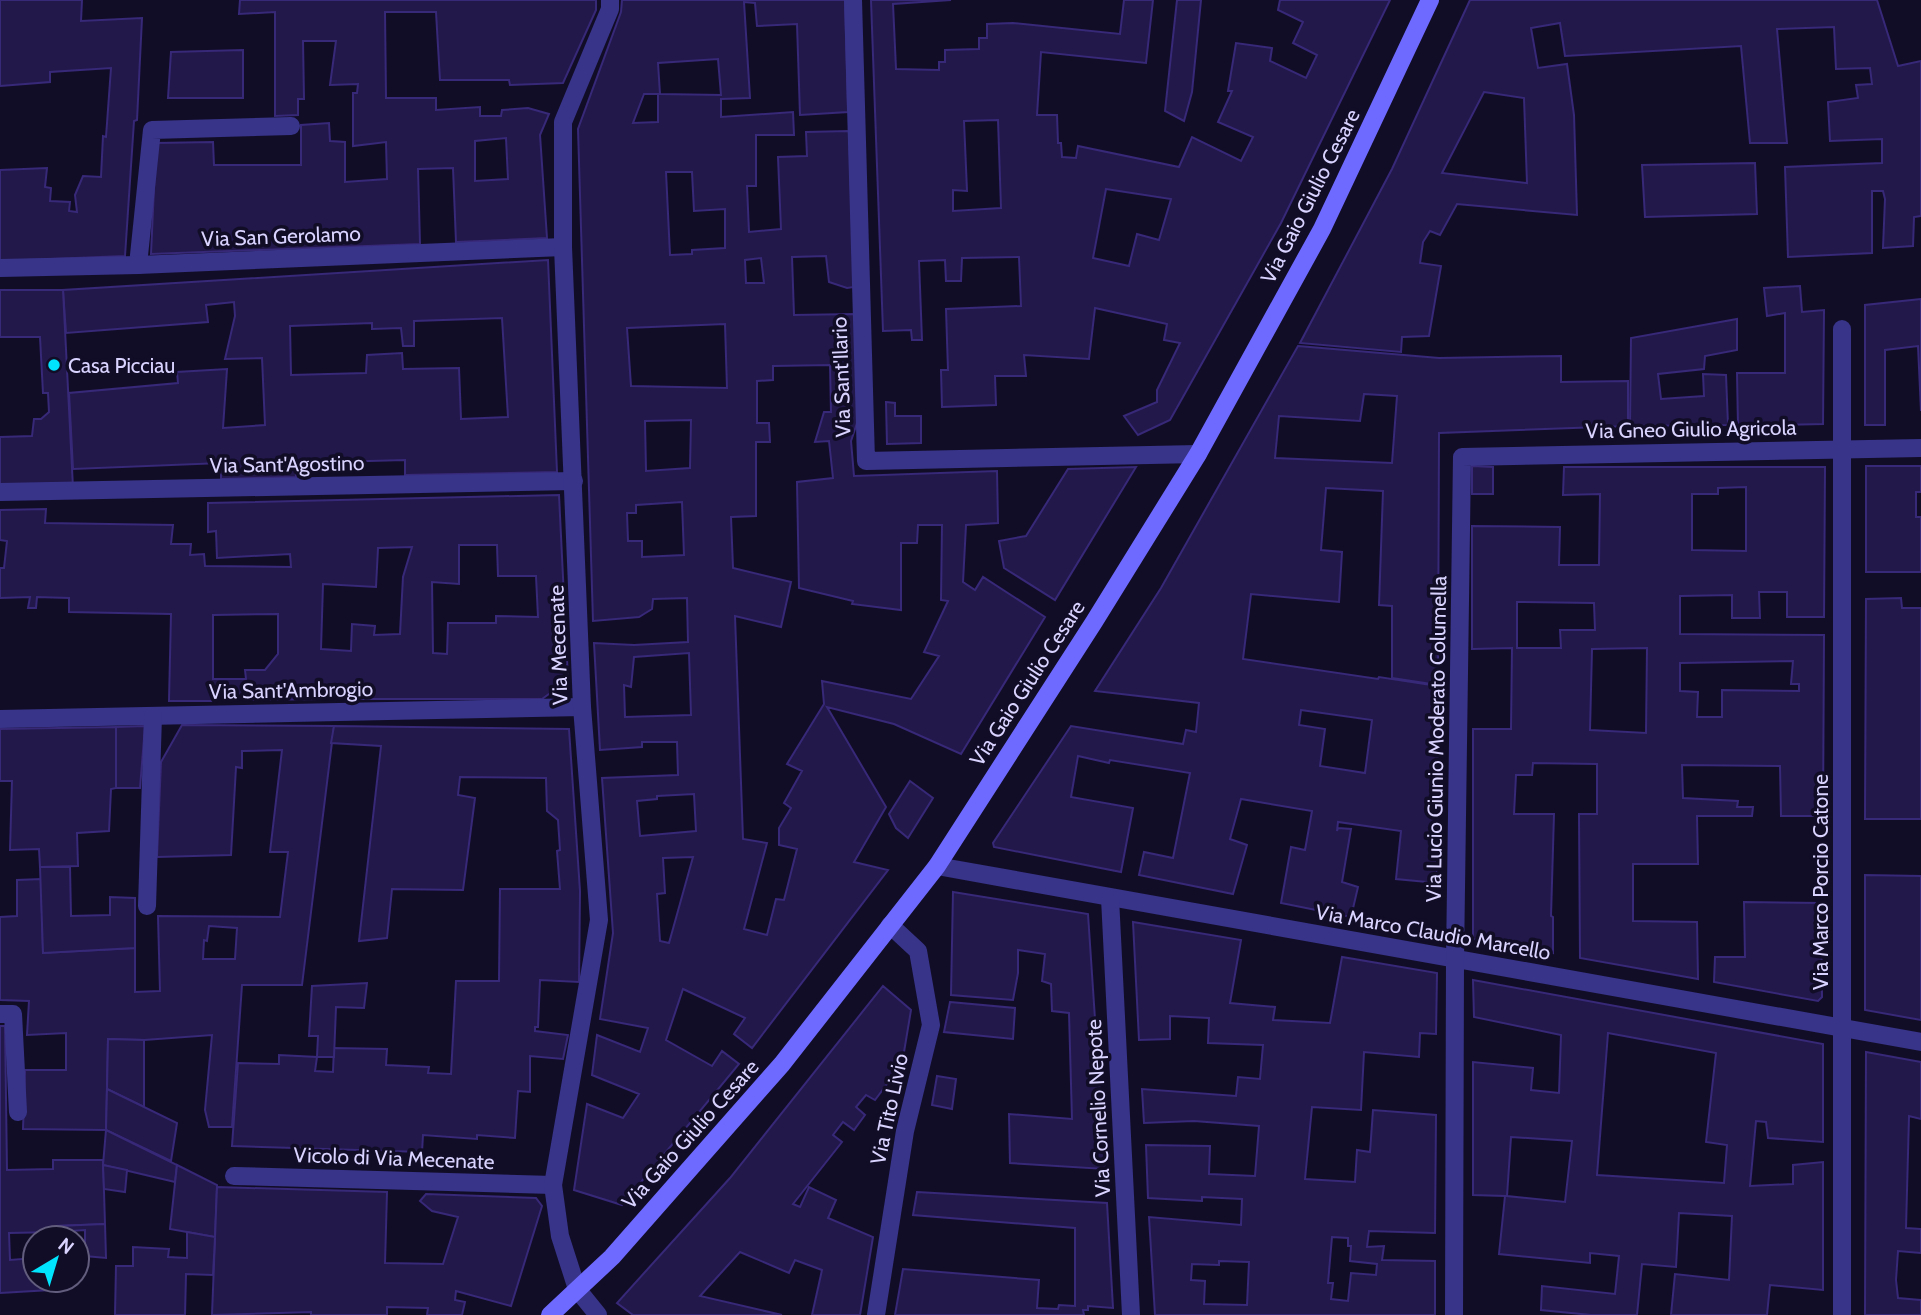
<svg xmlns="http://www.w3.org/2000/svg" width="1921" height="1315" font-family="Cabin,sans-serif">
  <rect width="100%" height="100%" fill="#120d27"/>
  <!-- building -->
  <g fill="#22184a" stroke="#382878" stroke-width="2" fill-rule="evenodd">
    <polygon points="0,0 82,0 81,21 142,18 137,120 134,121 125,256 0,261 0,170 47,168 45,187 51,188 50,201 70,202 69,211 77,212 75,195 83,176 101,177 103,136 106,137 111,68 50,72 50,82 0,86"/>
    <path d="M240,0H596V10L563,83L510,85L509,80H440L436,12H385L386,98H436V110L480,107V116H501L502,110L528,108L549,114L540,135L547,238L456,242L453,168L418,169L420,244L151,254L156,143L213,142L214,165H301V125L329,123L330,141L345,142V182L387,179L386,142L353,146V93H357L358,84L330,85L336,41H303L304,99H298V115L275,116V12L239,14ZM506,138L508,179L475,181V141Z"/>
    <path d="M622,0H845L848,112L800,115L797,24L757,26L755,3L744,2L750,98L721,99V117L793,112L794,135H756V186H747L749,232L781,229L778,157L807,156L806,132L849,131L854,287L847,288L829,282L826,256L792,257L794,315L855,314L859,417L851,441L854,476L997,471L998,523L966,525L963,582L975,590L983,577L1045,617L961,754L894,724L827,707L886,807L854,862L888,870L752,1048L734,1034L745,1018L683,989L666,1040L712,1066L722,1051L739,1064L622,1205L574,1190L587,1104L623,1118L639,1094L592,1075L597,1035L640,1052L648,1028L600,1019L613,933L602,778L678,775L677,742H642V747L600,750L594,643L634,645L688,642L687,598L653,599L652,609L639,617L593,621L578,129L621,12ZM718,59L721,95L660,94L658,63ZM644,94H658V122L633,123ZM666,172H692L694,211L725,209V248L692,250V254L670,255ZM761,258L764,283H746L745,260ZM725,324L727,388L631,386L627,328ZM830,365L831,412H824L815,442L829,441L833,478L797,482L799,588L853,601L852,604L901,610V543H917L918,525H942L941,600L948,601L924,652L939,656L911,699L822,681L824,704L787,764L802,771L784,803L791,808L779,828V845L797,849L784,900L776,899L767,935L744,929L767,843L743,839L735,616L781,627L791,582L733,568L731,517L756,516V442H770L769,423H757V381L773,380V366ZM691,420L690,468L646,471L645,421ZM682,502L684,555L642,557V541H628L627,513H636V505ZM689,653L691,715L625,717L624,685L631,687L634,657ZM694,794L696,831L640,836L637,801L657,799V796ZM693,857L669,943L660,941L657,894L665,893L663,858Z"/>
    <path d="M871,0H951L893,4L896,69L939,70V62H945V50L979,49V38H987V24L1013,23L1120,34L1124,0H1153L1146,63L1041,52L1037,115H1057L1058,143H1061L1062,157L1076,158L1078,146L1179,167L1192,137L1241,161L1253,137L1218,122L1232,91H1228L1236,43L1272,48L1270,61L1306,78L1317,55L1293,43L1303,22L1278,10L1280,0H1390L1281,223L1170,420L1138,435L1124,416L1157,402V390L1180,343L1164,340L1167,324L1095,308L1089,359L1024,355L1026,376H995L996,405L942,407L941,370H948L946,309L1021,306L1019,257L962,258L961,281H946L945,260L919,261L922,340H912L911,330L883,331ZM998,120L1001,208L953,211V190L967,191L964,121ZM1106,189L1171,199L1159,240L1137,234L1129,266L1093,258Z"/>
    <polygon points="1177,0 1201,0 1192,92 1184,121 1165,111"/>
    <path d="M1470,0H1877L1898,66L1921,61V216L1914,217L1913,246L1883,248L1885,199L1883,191H1872V253L1788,257L1785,167L1882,163V139L1830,141L1828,102L1858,98L1856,85L1872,84L1870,68L1836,69L1834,27L1777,29L1787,143H1750L1741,46L1565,56L1560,23L1531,28L1538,68L1567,64L1574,115L1577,215L1457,204L1440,235L1430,231L1423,242L1420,263L1441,266L1429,336L1402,337L1401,352L1300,343L1392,169ZM1484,92L1524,98L1527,183L1442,173Z"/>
    <polygon points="243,50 243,98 168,98 171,52"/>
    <polygon points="1755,163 1757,214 1645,217 1642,165"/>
    <path d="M548,260L557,472L405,475V460L295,463L296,477L221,479V463L73,469L69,393L178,383L177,372L227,369L223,428L265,425L262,358L225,359L235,316L234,302L206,305L208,322L66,333L63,290ZM502,318L508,417L461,419L459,368L403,369L402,353L367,355L366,373L291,375L290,326L372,323V329L401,328L403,346H414V321Z"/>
    <polygon points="1800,286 1802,312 1824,310 1823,424 1738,426 1737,373 1785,373 1785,313 1767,316 1764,288"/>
    <polygon points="0,290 63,290 73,488 0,488 0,437 32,436 34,419 41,419 49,412 48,393 43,393 40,337 0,337"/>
    <polygon points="1921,299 1921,411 1918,346 1885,350 1885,425 1865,425 1865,305"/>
    <polygon points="1737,319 1737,350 1705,356 1704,369 1658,374 1661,399 1704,396 1703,374 1726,375 1728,425 1630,426 1631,338"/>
    <path d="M1298,346L1439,358L1561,356V382L1628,381V426L1439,433L1438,685L1392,678V606L1379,605L1383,491L1326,488L1321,550L1342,552L1339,602L1251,594L1243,659L1378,679L1379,677L1438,686L1437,883L1396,879L1401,831L1338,822L1337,831L1338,828L1351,829L1342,882L1358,887L1351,917L1281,903L1291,847L1305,850L1312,811L1241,799L1230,839L1247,845L1233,894L1139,875L1144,852L1173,858L1190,773L1110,760L1109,763L1078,756L1071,797L1133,808L1121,872L994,847L993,843L1071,726L1183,744L1186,730L1196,732L1199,703L1095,691L1161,588ZM1364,394L1397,396L1392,463L1275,458L1279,416L1360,421ZM1301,710L1372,720L1365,773L1320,766L1325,729L1299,725Z"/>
    <polygon points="886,402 895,403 895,416 921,416 921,443 887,444"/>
    <polygon points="1472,466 1493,467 1493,494 1472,494"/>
    <polygon points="1866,466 1921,466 1921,492 1916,492 1916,517 1921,517 1921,572 1866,572"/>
    <polygon points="1136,467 1055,600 1004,568 999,541 1026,536 1068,469"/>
    <path d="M1564,467H1825L1824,617H1787V592H1759L1760,618H1732V595L1680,596V634L1824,635L1823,816H1781L1780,766L1682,765L1683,798L1738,801L1737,807H1753L1752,816H1697L1698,864H1633V921L1697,922L1698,979L1580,958L1579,814H1597V764L1533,763L1532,775H1516L1514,814H1554L1551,916L1553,917V953L1473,939V729H1511L1512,648L1472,649V526L1560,527L1559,565H1599L1600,494L1563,495ZM1746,487V551L1692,550V494H1718V488ZM1517,602L1594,603L1595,630H1560L1561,648H1517ZM1647,648L1646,733L1590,730L1592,649ZM1793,661L1791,684H1799V691L1722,690V717H1697L1698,692L1680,691V663Z"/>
    <path d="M559,495L568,680L542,699H350L346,694L325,693L322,699L248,700V696H213V701H169L171,614L69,612V598L37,597L36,608H28L30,597L0,598V568H4L7,541L0,540V510L46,509L45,523L173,525L171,544H191L190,555L204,554L205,566L291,567L290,554L217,558L216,531L208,532V503ZM459,545H497L498,576H536L538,617L496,616V623H448L447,654L433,653L432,582L459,584ZM412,547L403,577L400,634L374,635L375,626L352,624L351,651L321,649L323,584L376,587L378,548ZM278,614V654L265,670H245L246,679H213V615Z"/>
    <polygon points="1901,598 1902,608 1921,608 1921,819 1865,819 1866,599"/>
    <path d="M182,725L334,726L302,985H242L232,1127H209L205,1110L212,1035L144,1040L108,1039L106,1130L23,1129L25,1070H66V1033L27,1035L29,1001L0,1000V917L17,916V880L41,879L43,953L135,948V992L160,991L158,916L280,917L288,852H270L282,750L242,751V768L236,767L231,855L157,857L161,762ZM209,926L237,928L235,959H203L204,940L207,941Z"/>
    <polygon points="145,726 140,788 116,788 116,727"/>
    <polygon points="334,726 569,729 580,891 579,982 540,980 538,1027 535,1027 535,1031 568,1035 563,1059 530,1056 530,1092 518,1091 515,1138 477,1135 477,1139 423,1135 422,1152 232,1146 238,1063 279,1064 279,1055 317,1057 315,1071 333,1072 334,1048 387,1049 386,1065 429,1067 428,1073 451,1074 456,981 499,981 500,889 560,889 557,851 560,850 558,820 547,811 546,778 460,777 458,795 475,798 463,890 392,889 387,938 359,941 381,746 331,743"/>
    <polygon points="116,727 116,788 111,789 109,831 77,833 78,866 40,867 39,849 10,850 12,781 0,781 0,729"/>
    <polygon points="910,781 933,798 908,838 896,828 889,814"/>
    <polygon points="40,867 70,867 71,916 110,915 110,897 135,898 135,948 43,953"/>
    <polygon points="1865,875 1921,876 1921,1020 1865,1010"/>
    <polygon points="953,892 1088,914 1105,1169 1010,1163 1009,1114 1072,1119 1069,1013 1052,1011 1051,984 1042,981 1045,954 1018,950 1018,973 1013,1000 951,995"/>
    <polygon points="1744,902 1821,903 1822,997 1818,1001 1714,982 1715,957 1745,957"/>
    <path d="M1133,922L1241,940L1230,1003L1275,1007L1273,1020L1330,1023L1342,957L1437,973L1436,1034L1420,1033L1419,1057L1364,1052L1361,1110L1312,1107L1305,1179L1355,1182L1357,1150L1370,1152L1373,1110L1436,1115L1435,1233L1369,1231L1367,1247L1384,1246L1382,1260L1435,1261V1315H1155L1149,1217L1241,1225L1242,1199L1202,1197V1201L1148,1198L1146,1145L1210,1146L1209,1174L1255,1176L1259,1126L1194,1121L1144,1123L1142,1089L1236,1096L1238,1077L1260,1079L1263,1045L1208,1043L1209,1018L1170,1016V1039L1139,1040ZM1332,1237L1348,1238V1246H1351L1350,1261L1377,1264L1376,1275L1351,1273L1348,1301L1331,1299L1333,1283H1328ZM1219,1261L1249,1262L1247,1305L1204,1304L1205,1281L1191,1280L1192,1264L1219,1265Z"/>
    <path d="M1473,980L1823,1044V1142L1768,1138L1766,1122L1756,1121L1750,1186L1793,1184V1165L1823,1162V1290L1770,1285L1767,1315H1671L1675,1274L1729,1280L1732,1216L1679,1213L1676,1267L1642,1264L1637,1315H1591L1541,1310L1542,1286L1615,1294L1619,1256L1590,1253V1263L1499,1254L1505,1196L1473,1195V1062L1533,1068L1531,1090L1559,1093L1561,1035L1474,1017ZM1608,1033L1716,1053L1706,1142L1727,1145L1724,1183L1597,1175ZM1511,1137L1572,1141L1565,1202L1507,1196Z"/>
    <polygon points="367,983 364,1008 336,1007 334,1057 317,1057 318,1036 309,1036 312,986"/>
    <polygon points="883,986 911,1010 902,1064 875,1100 866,1095 856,1107 865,1115 854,1130 843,1122 833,1135 842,1142 793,1204 800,1207 809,1187 836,1200 828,1218 873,1237 860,1315 812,1315 822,1270 795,1260 789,1273 740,1252 700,1296 782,1315 633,1315 617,1303 730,1178"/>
    <polygon points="950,1002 1015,1008 1013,1039 944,1032"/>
    <polygon points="0,1026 5,1026 7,1170 53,1169 53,1160 103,1160 105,1224 57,1226 56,1232 9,1233 10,1260 35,1258 35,1280 49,1280 50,1290 0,1293"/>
    <polygon points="108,1039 144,1040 144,1107 107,1089"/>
    <polygon points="1866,1052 1921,1062 1921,1119 1909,1116 1906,1228 1921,1229 1921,1253 1898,1251 1896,1280 1898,1298 1921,1300 1921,1315 1865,1315"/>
    <polygon points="937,1076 956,1079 952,1109 932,1105"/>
    <polygon points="107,1089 177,1123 171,1161 106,1130"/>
    <polygon points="106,1130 177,1165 175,1182 103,1165"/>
    <polygon points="103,1165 127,1170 125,1192 104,1189"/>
    <polygon points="177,1165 217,1185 215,1237 170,1229"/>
    <polygon points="217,1187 387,1192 385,1263 443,1264 458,1217 432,1211 420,1201 426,1194 536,1198 542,1206 511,1306 456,1291 455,1300 465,1302 462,1315 427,1315 428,1308 387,1307 387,1315 311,1315 311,1312 212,1315"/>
    <polygon points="917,1192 1107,1203 1113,1308 1088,1306 1088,1310 1083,1310 1084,1315 895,1315 903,1269 1039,1280 1037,1308 1058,1309 1059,1305 1075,1306 1075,1228 913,1215"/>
    <polygon points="105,1224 106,1258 85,1256 85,1230 56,1232 57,1226"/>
    <polygon points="187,1232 215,1237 213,1275 186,1274 185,1315 115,1315 116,1266 133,1266 133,1247 169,1249 168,1257 187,1258"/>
  </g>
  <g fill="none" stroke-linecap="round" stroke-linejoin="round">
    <!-- street -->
    <g stroke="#38348a" stroke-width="18">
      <polyline points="853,0 866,461 1198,454"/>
      <polyline points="138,265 152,130 291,126"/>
      <polyline points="0,268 138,265 563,247"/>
      <polyline points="0,492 574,481"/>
      <polyline points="0,719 582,707"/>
      <polyline points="937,866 1921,1042"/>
      <polyline points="1110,898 1131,1315"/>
      <polyline points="147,906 153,716"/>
      <polyline points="0,1014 13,1014 18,1112"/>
      <polyline points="234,1176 553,1185"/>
      <polyline points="598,1315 577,1289 560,1236 553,1185 599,920 582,707 563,247 563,122 610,9 610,0"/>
      <polyline points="876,1315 905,1131 931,1025 918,951 890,925"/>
      <polyline points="1454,1315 1455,959 1462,457 1921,448"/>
      <polyline points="1842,1315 1842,329"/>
    </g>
    <!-- secondary -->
    <polyline stroke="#6f6aff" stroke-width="18" points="550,1315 612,1257 782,1064 937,866 1094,622 1198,454 1322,229 1430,0"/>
  </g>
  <!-- markers -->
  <circle fill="#00e4fe" stroke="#120d27" stroke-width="2.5" cx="54" cy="365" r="7"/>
  <g text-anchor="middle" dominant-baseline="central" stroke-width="7" stroke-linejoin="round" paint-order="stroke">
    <!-- street labels -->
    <g font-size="21" fill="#d9d3ff" stroke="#120d27">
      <text transform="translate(1310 196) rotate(-63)">Via Gaio Giulio Cesare</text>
      <text transform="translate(281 236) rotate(-2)">Via San Gerolamo</text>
      <text transform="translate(841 377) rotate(-92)">Via Sant'Ilario</text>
      <text transform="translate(1691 429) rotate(-1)">Via Gneo Giulio Agricola</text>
      <text transform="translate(287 464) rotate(-1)">Via Sant'Agostino</text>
      <text transform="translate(558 645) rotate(-92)">Via Mecenate</text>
      <text transform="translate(1027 683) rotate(-57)">Via Gaio Giulio Cesare</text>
      <text transform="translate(291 690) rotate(-1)">Via Sant'Ambrogio</text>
      <text transform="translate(1436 739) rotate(-89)">Via Lucio Giunio Moderato Columella</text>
      <text transform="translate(1820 882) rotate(-90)">Via Marco Porcio Catone</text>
      <text transform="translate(1433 932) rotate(10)">Via Marco Claudio Marcello</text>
      <text transform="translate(1098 1108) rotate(-93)">Via Cornelio Nepote</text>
      <text transform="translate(889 1109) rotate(-78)">Via Tito Livio</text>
      <text transform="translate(690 1134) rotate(-48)">Via Gaio Giulio Cesare</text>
      <text transform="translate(394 1158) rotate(2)">Vicolo di Via Mecenate</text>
    </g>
    <!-- poi labels -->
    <g font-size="21" fill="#d9d3ff" stroke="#120d27" text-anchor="start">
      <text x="68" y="365">Casa Picciau</text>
    </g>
  </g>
  <!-- north arrow -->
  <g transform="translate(56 1259) rotate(38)"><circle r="33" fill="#120d27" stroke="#625c7d" stroke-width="2"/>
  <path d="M0-5L12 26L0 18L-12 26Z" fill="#00e4fe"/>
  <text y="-10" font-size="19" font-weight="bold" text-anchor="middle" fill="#d9d3ff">N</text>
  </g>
</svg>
